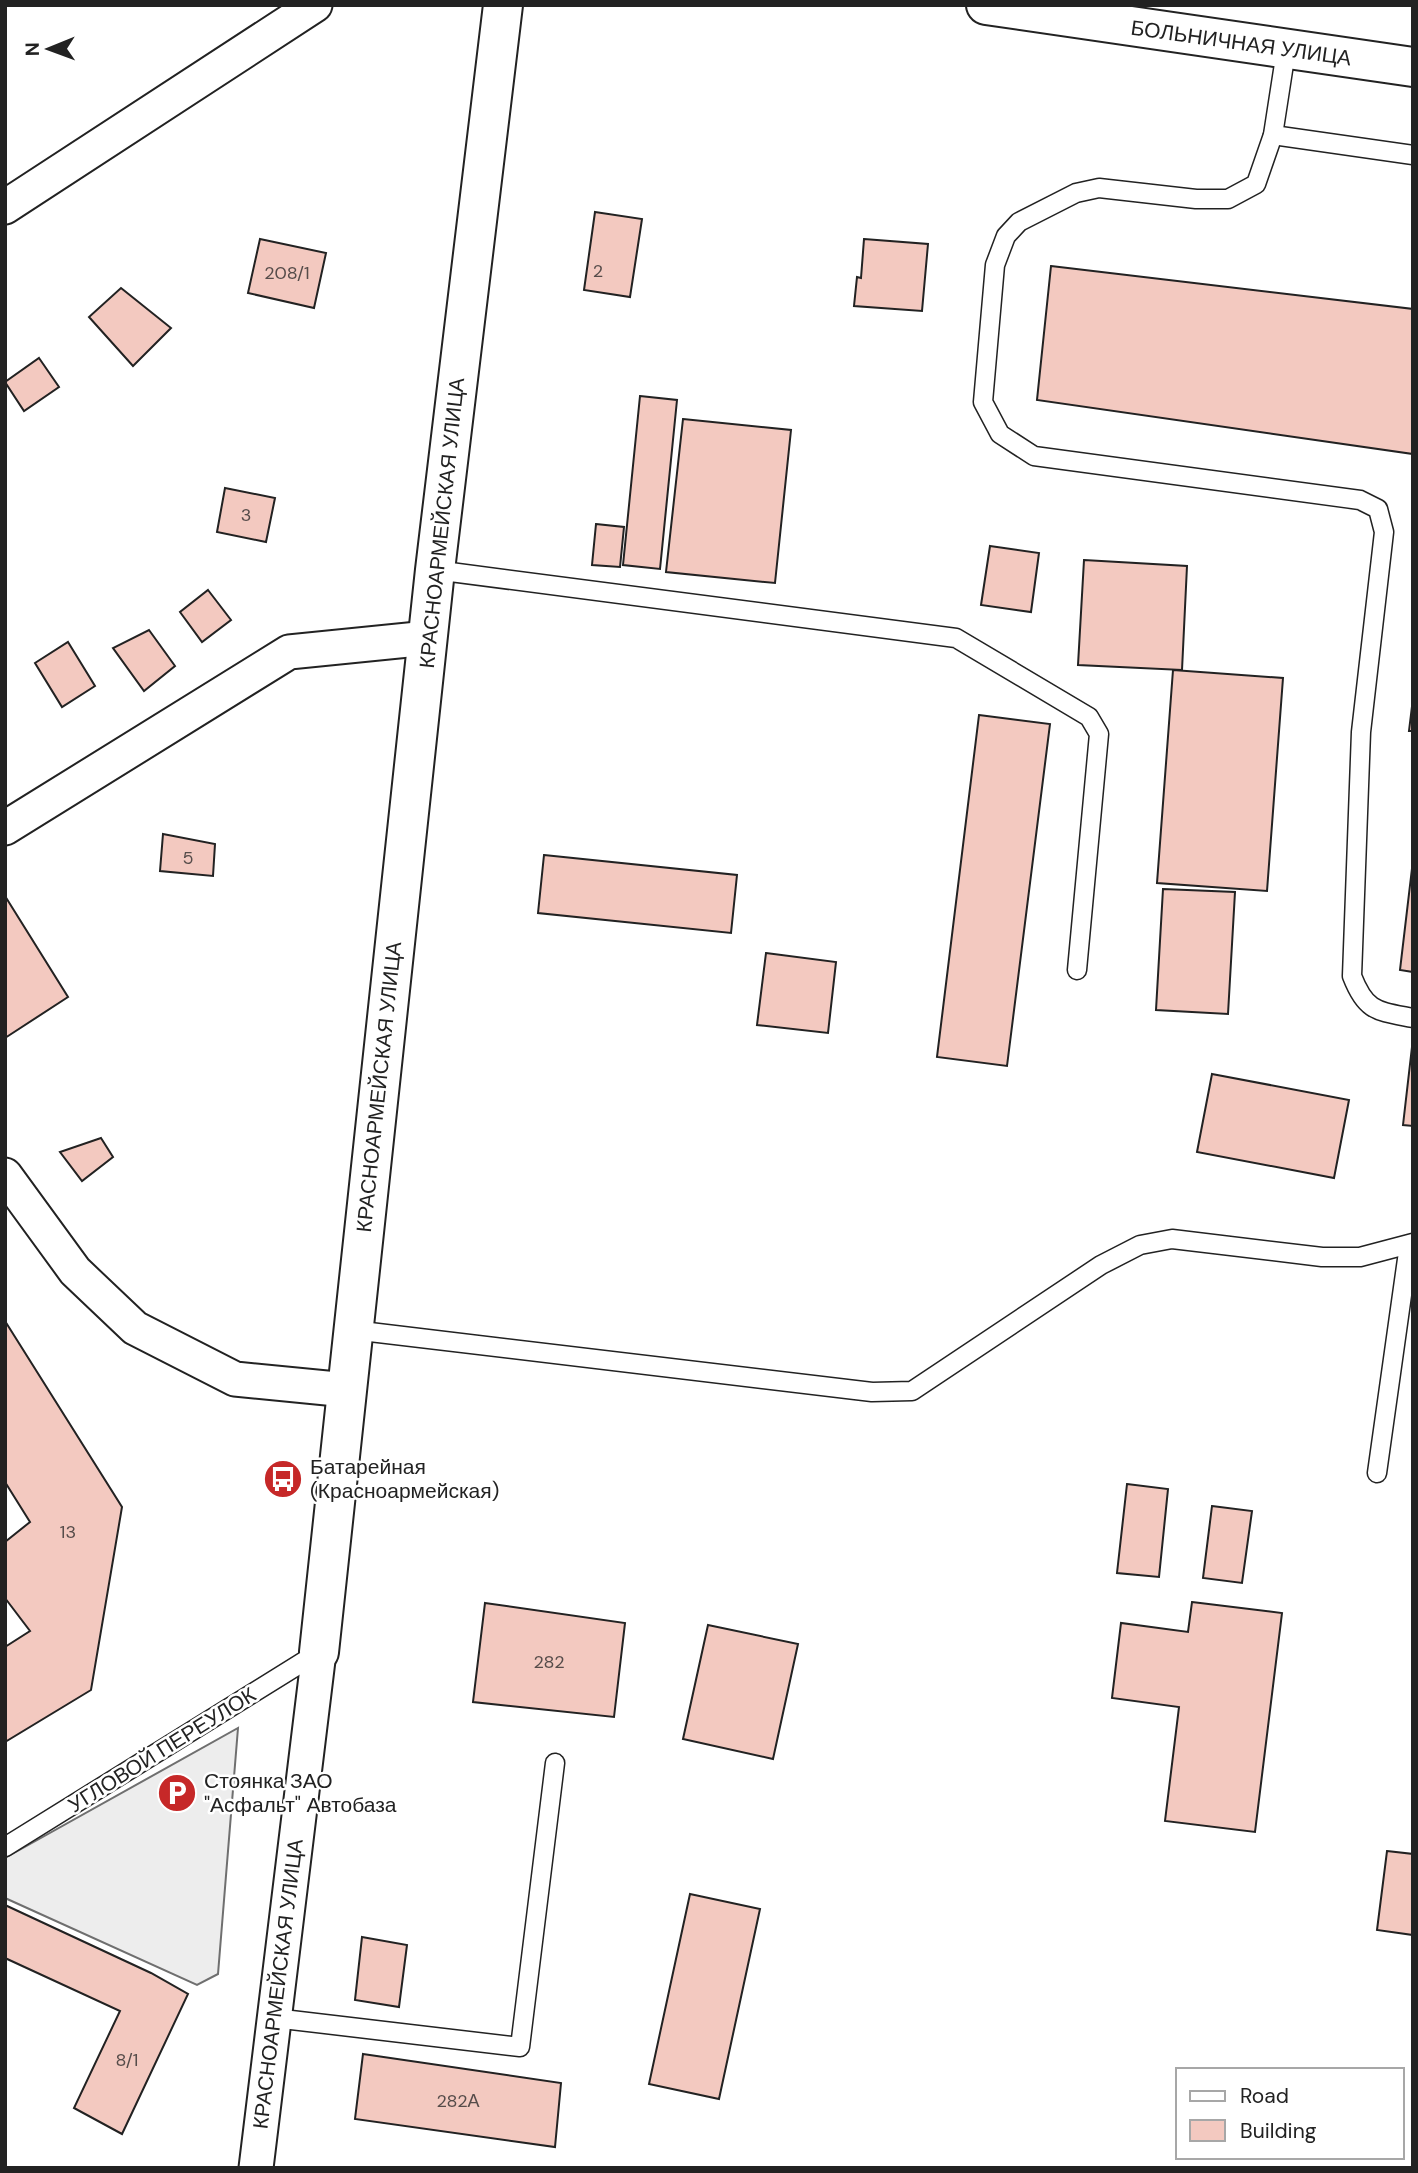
<svg xmlns="http://www.w3.org/2000/svg" width="1418" height="2173" font-family="'DM Sans',sans-serif">
  <rect width="100%" height="100%" fill="#fff"/>
  <!-- parking -->
  <polygon fill="#ededed" stroke="#6f6f6f" stroke-width="2" points="238,1728 218,1974 197,1985 5,1898 5,1858"/>
  <!-- building -->
  <g fill="#f3c9c0" stroke="#222" stroke-width="2">
    <polygon points="595,212 642,219 630,297 584,290"/>
    <polygon points="260,239 326,253 314,308 248,293"/>
    <polygon points="864,239 928,244 922,311 854,306 857,277 861,278"/>
    <polygon points="1051,266 1413,309 1413,454 1037,400"/>
    <polygon points="121,288 171,328 133,366 89,317"/>
    <polygon points="39,358 59,387 24,411 5,382"/>
    <polygon points="640,396 677,400 660,569 623,565"/>
    <polygon points="683,419 791,430 775,583 666,572"/>
    <polygon points="225,488 275,498 266,542 217,532"/>
    <polygon points="596,524 624,527 620,567 592,565"/>
    <polygon points="990,546 1039,553 1031,612 981,605"/>
    <polygon points="1084,560 1187,566 1182,670 1078,665"/>
    <polygon points="208,590 231,620 202,642 180,612"/>
    <polygon points="149,630 175,666 144,691 113,648"/>
    <polygon points="68,642 95,686 62,707 35,663"/>
    <polygon points="1173,670 1283,678 1267,891 1157,883"/>
    <polygon points="1413,698 1413,731 1409,731"/>
    <polygon points="979,715 1050,724 1007,1066 937,1057"/>
    <polygon points="163,834 215,844 213,876 160,871"/>
    <polygon points="544,855 737,875 731,933 538,913"/>
    <polygon points="1413,860 1413,972 1400,970"/>
    <polygon points="1163,889 1235,892 1228,1014 1156,1010"/>
    <polygon points="5,896 68,997 5,1038"/>
    <polygon points="766,953 836,962 828,1033 757,1025"/>
    <polygon points="1412,1047 1413,1047 1413,1126 1403,1125"/>
    <polygon points="1212,1074 1349,1100 1334,1178 1197,1152"/>
    <polygon points="101,1138 113,1157 82,1181 60,1152"/>
    <polygon points="5,1321 122,1507 91,1690 5,1742 5,1647 30,1631 5,1598 5,1542 30,1522 5,1482"/>
    <polygon points="1127,1484 1168,1489 1159,1577 1117,1573"/>
    <polygon points="1212,1506 1252,1511 1242,1583 1203,1578"/>
    <polygon points="1192,1602 1282,1613 1255,1832 1165,1821 1179,1707 1112,1698 1121,1623 1188,1632"/>
    <polygon points="485,1603 625,1623 614,1717 473,1702"/>
    <polygon points="708,1625 798,1644 773,1759 683,1739"/>
    <polygon points="1387,1851 1413,1854 1413,1935 1377,1930"/>
    <polygon points="690,1894 760,1909 719,2099 649,2084"/>
    <polygon points="5,1905 151,1973 188,1994 122,2134 74,2108 120,2011 5,1958"/>
    <polygon points="362,1937 407,1945 399,2007 355,2000"/>
    <polygon points="363,2054 561,2083 555,2147 355,2119"/>
  </g>
  <g fill="none" stroke-linecap="round" stroke-linejoin="round">
    <!-- service casing -->
    <g stroke="#222" stroke-width="21">
      <g id="service">
        <path d="M1286,51L1273,135L1256,184L1228,199H1196L1099,188L1076,193L1019,222L1006,236L995,265L983,402L1000,434L1034,456L1360,500L1378,509L1384,532L1361,732L1352,976C1366,1012 1377,1011 1413,1018"/>
        <polyline points="1273,135 1413,155"/>
        <polyline points="435,570 956,638 1089,717 1099,734 1077,970"/>
        <polyline points="353,1330 872,1392 912,1391 1101,1265 1140,1245 1172,1239 1322,1257 1360,1257 1413,1243"/>
        <polyline points="1377,1473 1409,1245"/>
        <polyline points="5,1847 319,1652"/>
        <polyline points="274,2018 520,2047 555,1763"/>
      </g>
    </g>
    <!-- minor casing -->
    <g stroke="#222" stroke-width="37">
      <g id="minor">
        <polyline points="5,207 315,5"/>
        <polyline points="5,828 289,652 428,638"/>
        <polyline points="5,1175 75,1271 135,1328 235,1379 347,1390"/>
        <polyline points="256,2168 319,1652"/>
      </g>
    </g>
    <!-- tertiary casing -->
    <g stroke="#222" stroke-width="42">
      <g id="tertiary">
        <polyline points="986,5 1413,67"/>
        <polyline points="319,1652 435,570 503,5"/>
      </g>
    </g>
    <!-- service -->
    <use href="#service" stroke="#fff" stroke-width="18"/>
    <!-- minor -->
    <use href="#minor" stroke="#fff" stroke-width="33"/>
    <!-- tertiary -->
    <use href="#tertiary" stroke="#fff" stroke-width="38"/>
  </g>
  <!-- icons -->
  <defs>
    <g id="bus-disc" transform="scale(2.0125)"><circle r="9.5" fill="#c62828" stroke="#fff"/><path d="M-5-6H5V4H4V6H2V4H-2V6H-4V4H-5ZM-3.5-4V0h7V-4ZM-3.5 1.2v1.5H-2V1.2ZM2 1.2v1.5H3.5V1.2Z" fill="#fff"/></g>
    <g id="parking-disc" transform="scale(2.0125)"><circle r="9.5" fill="#c62828" stroke="#fff"/><path d="M-3.5-5.5H1a3.5 3.5 0 0 1 0 7H-1V5.5H-3.5ZM-1-3.4V-.6H.8a1.4 1.4 0 0 0 0-2.8Z" fill="#fff"/></g>
  </defs>
  <g fill-rule="evenodd">
    <use href="#bus-disc" x="283" y="1479"/>
    <use href="#parking-disc" x="177" y="1793"/>
  </g>
  <g text-anchor="middle" dominant-baseline="central" stroke-width="5" stroke-linejoin="round" paint-order="stroke">
    <!-- number labels -->
    <g font-size="18" fill="#564c4a">
      <text x="598" y="271">2</text>
      <text x="287" y="273">208/1</text>
      <text x="246" y="515">3</text>
      <text x="188" y="858">5</text>
      <text x="68" y="1532">13</text>
      <text x="549" y="1662">282</text>
      <text x="127" y="2060">8/1</text>
      <text x="458" y="2101">282А</text>
    </g>
    <!-- street labels -->
    <g font-size="21" fill="#222" stroke="#fff">
      <text transform="translate(1241 43) rotate(8)">БОЛЬНИЧНАЯ УЛИЦА</text>
      <text transform="translate(442 523) rotate(-84)">КРАСНОАРМЕЙСКАЯ УЛИЦА</text>
      <text transform="translate(379 1087) rotate(-84)">КРАСНОАРМЕЙСКАЯ УЛИЦА</text>
      <text transform="translate(162 1750) rotate(-32)">УГЛОВОЙ ПЕРЕУЛОК</text>
      <text transform="translate(278 1984) rotate(-83)">КРАСНОАРМЕЙСКАЯ УЛИЦА</text>
    </g>
    <!-- poi labels -->
    <g font-size="21" fill="#222" stroke="#fff" text-anchor="start">
      <text x="310" y="1467">Батарейная<tspan x="310" dy="24">(Красноармейская)</tspan></text>
      <text x="204" y="1781">Стоянка ЗАО<tspan x="204" dy="24">"Асфальт" Автобаза</tspan></text>
    </g>
  </g>
  <!-- border -->
  <rect width="1418" height="2173" fill="none" stroke="#222222" stroke-width="14"/>
  <!-- legend -->
  <rect x="1176" y="2068" width="228" height="91" fill="#ffffff" stroke="#a7a7a7" stroke-width="2"/>
  <rect x="1190" y="2091" width="35" height="10" fill="#ffffff" stroke="#a7a7a7" stroke-width="2"/>
  <text x="1240" y="2103" font-size="21" fill="#222222">Road</text>
  <rect x="1190" y="2120" width="35" height="21" fill="#f3c9c0" stroke="#a7a7a7" stroke-width="2"/>
  <text x="1240" y="2138" font-size="21" fill="#222222">Building</text>
  <!-- north arrow -->
  <g transform="translate(49 49) rotate(269)" stroke="#ffffff" stroke-width="5" paint-order="stroke">
  <path d="M0-5L12 26L0 18L-12 26Z" fill="#222222"/>
  <text y="-10" font-size="19" font-weight="bold" text-anchor="middle" fill="#222222">N</text>
  </g>
</svg>
